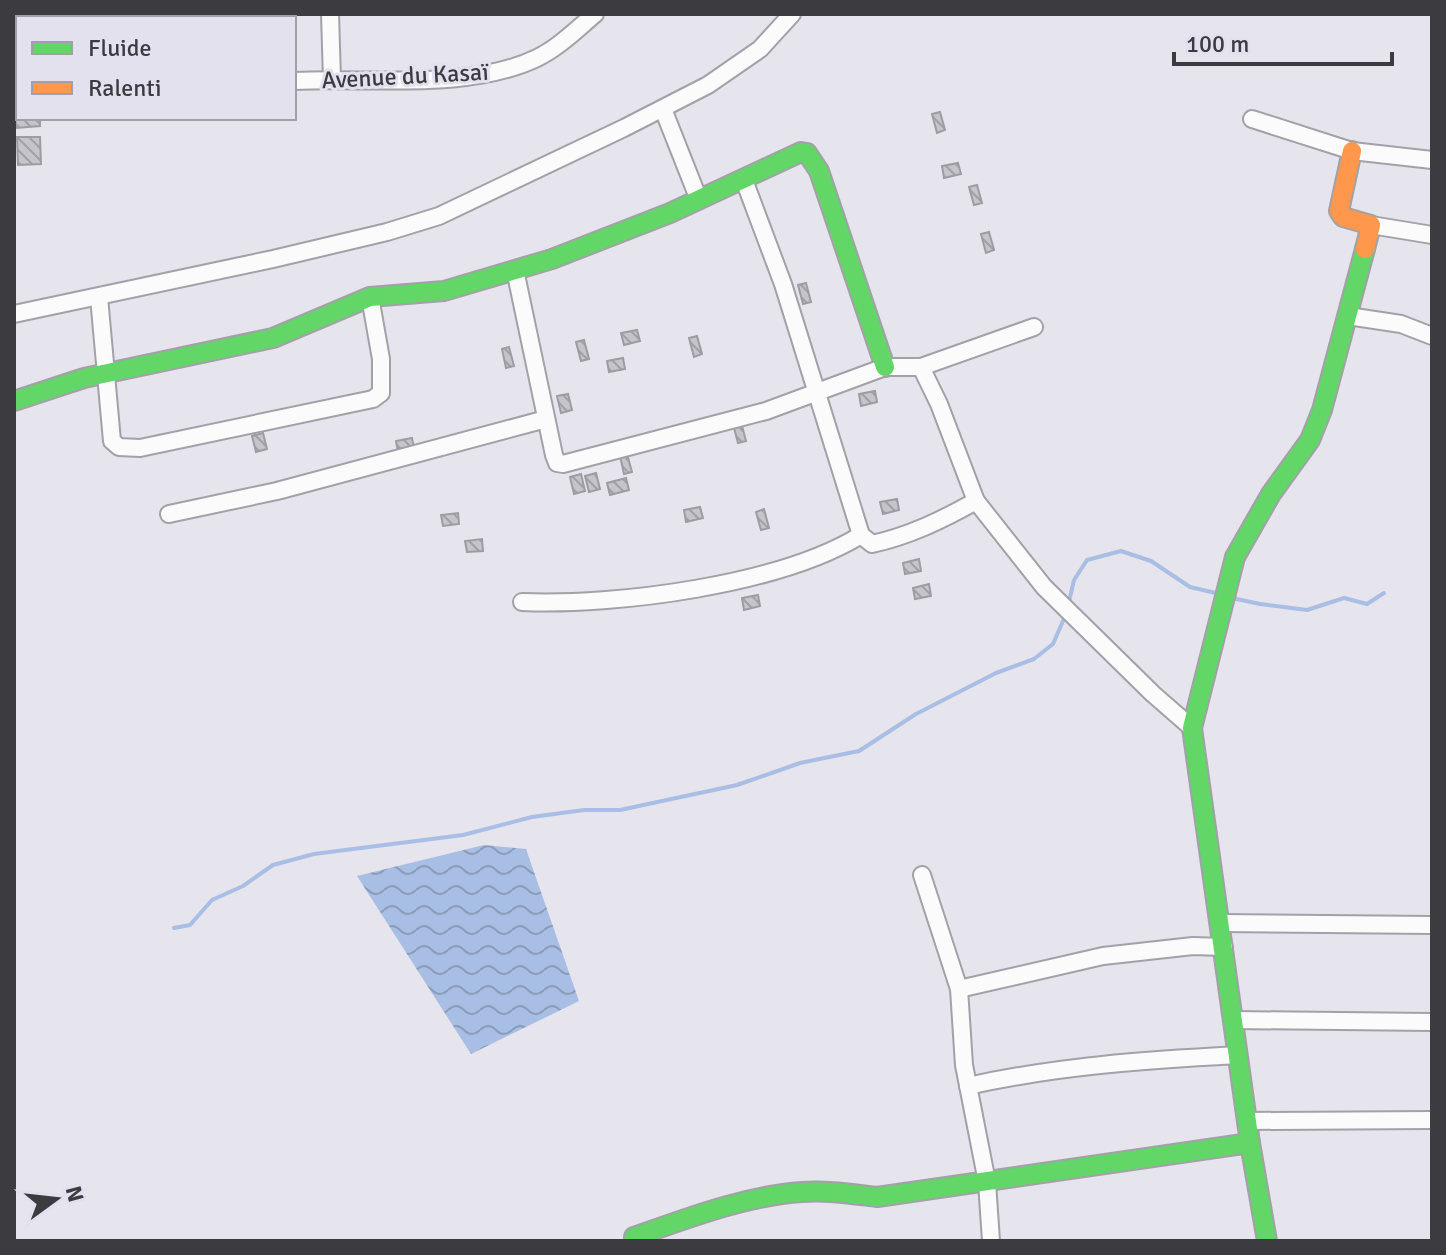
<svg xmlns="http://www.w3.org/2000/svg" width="1446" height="1255" font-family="Signika,sans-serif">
  <defs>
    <pattern id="water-waves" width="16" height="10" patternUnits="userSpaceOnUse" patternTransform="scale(2)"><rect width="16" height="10" fill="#a9bee4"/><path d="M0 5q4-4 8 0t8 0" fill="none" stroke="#8b9cba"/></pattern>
    <pattern id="building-back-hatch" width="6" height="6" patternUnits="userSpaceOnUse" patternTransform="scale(2)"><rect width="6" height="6" fill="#c4c4ca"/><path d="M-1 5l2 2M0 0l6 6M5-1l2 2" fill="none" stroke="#a0a0a5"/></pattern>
  </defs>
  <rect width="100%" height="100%" fill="#e6e4ec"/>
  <!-- water -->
  <polygon fill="url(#water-waves)" points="484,845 526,849 579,1001 471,1054 357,876"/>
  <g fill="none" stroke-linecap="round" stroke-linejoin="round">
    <!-- stream -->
    <g stroke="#a9bee4" stroke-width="4">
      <polyline points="1232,598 1260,604 1307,610 1344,598 1367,604 1384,593"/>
      <polyline points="1068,606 1074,580 1087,560 1121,551 1151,561 1190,587 1220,594"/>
      <polyline points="174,928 190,925 212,900 243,886 273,865 314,854 463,835 532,817 584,810 620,810 737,785 800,763 859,751 916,714 996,673 1034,659 1053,644 1066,614"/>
    </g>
  </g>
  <!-- building -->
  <g fill="url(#building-back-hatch)" stroke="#9d9ca2" stroke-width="2">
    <polygon points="18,97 18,118 40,118 40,126 16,128 14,98"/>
    <polygon points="940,112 945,130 937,133 932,114"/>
    <polygon points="17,137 40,137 41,164 18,165"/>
    <polygon points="958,163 961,174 944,178 942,166"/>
    <polygon points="977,185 982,203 974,205 969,187"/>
    <polygon points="989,232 994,250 986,253 981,234"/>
    <polygon points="806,283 811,302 803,304 798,285"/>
    <polygon points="637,330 640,341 624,345 621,333"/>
    <polygon points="697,336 702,354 694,357 689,338"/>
    <polygon points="584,340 589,359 581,361 576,342"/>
    <polygon points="509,347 514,366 506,368 502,349"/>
    <polygon points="623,358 625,369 609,372 607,361"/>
    <polygon points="875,391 877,402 861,406 859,394"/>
    <polygon points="568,394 572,410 561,413 557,396"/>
    <polygon points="741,422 746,441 738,443 733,424"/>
    <polygon points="263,433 267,449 256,452 252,436"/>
    <polygon points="412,438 414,449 398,452 396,441"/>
    <polygon points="627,454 632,472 624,474 620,456"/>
    <polygon points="596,473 600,489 589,492 585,476"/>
    <polygon points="581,474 585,491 574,494 570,477"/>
    <polygon points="626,478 629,490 610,495 607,483"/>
    <polygon points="897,499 899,510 883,514 880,502"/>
    <polygon points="700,507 703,518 686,522 684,510"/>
    <polygon points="764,509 769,528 761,530 756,512"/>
    <polygon points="458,513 459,524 443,526 441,515"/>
    <polygon points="482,539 483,551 467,552 465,541"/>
    <polygon points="919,559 921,571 905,574 903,563"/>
    <polygon points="929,584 931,596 915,599 913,588"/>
    <polygon points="758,595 760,606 744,610 742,598"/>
  </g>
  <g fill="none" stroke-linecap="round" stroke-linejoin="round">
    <!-- street casing -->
    <g stroke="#a2a1a7" stroke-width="20">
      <g id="street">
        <polyline points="80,14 80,18"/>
        <polyline points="330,14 332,79"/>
        <path d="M294,81C370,77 468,91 537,58C559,47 576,30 595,14"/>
        <polyline points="14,83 18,83"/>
        <polyline points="663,109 699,200"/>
        <polyline points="1252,119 1352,151 1432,160"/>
        <path d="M744,180L783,284L861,535L872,544C909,536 942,520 976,501"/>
        <polyline points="1371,225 1432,235"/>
        <polyline points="515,270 554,455 557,463 563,464 766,411 885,367 921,367 1034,327"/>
        <polyline points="99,297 112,441 119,447 140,448 373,399 381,393 381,359 370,297"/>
        <polyline points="14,314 273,259 387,232 439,216 624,128 708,85 760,49 792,14"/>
        <polyline points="1348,316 1401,324 1432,336"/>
        <polyline points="921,367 939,404 976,501 1044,587 1153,694 1192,728"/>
        <polyline points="169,514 277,491 546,419"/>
        <path d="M522,602C616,606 780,585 861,535"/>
        <polyline points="922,875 959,989 964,1065 987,1182 991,1241"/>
        <polyline points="1221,923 1432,925"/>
        <polyline points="959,989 1103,956 1193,946 1224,947"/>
        <polyline points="1233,1020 1432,1022"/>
        <path d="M968,1086C1057,1066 1147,1060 1238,1055"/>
        <polyline points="1247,1121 1432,1120"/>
      </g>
    </g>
    <!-- fast casing -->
    <g stroke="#a2a1a7" stroke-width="22">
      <g id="fast">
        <polyline points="14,401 84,378 273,338 370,297 444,291 552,259 670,213 801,152 807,153 819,171 885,367"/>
        <path d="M634,1237C688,1218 745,1196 802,1192C827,1190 852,1194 877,1197L1250,1143"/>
        <polyline points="1267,1241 1250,1143 1192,728 1235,557 1271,494 1310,440 1322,410 1365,249"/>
      </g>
    </g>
    <!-- slow casing -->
    <g stroke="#a2a1a7" stroke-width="22">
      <polyline id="slow" points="1352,151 1339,211 1343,217 1371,225 1365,249"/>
    </g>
    <!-- street -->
    <use href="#street" stroke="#fbfbfc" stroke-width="16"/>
    <!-- fast -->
    <use href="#fast" stroke="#63d668" stroke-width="18"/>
    <!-- slow -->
    <use href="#slow" stroke="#ff974d" stroke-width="18"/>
  </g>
  <g text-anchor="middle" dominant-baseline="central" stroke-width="6" stroke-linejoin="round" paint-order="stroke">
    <!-- street labels -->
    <g font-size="24" fill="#3c3b40" stroke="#e4e1ef">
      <text transform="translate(405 76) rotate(-3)">Avenue du Kasaï</text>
    </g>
  </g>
  <!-- border -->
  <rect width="1446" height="1255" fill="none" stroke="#3c3b40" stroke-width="32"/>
  <!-- legend -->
  <rect x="16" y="16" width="280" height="104" fill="#e4e1ef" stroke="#a19fa9" stroke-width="2"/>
  <rect x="32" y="42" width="40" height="12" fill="#63d668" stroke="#a19fa9" stroke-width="2"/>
  <text x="88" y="56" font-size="24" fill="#3c3b40">Fluide</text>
  <rect x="32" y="82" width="40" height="12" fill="#ff974d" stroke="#a19fa9" stroke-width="2"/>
  <text x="88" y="96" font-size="24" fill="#3c3b40">Ralenti</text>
  <!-- north arrow -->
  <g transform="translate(56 1199) rotate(75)" stroke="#e4e1ef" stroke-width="6" paint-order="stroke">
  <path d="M0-6L14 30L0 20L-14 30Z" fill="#3c3b40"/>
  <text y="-12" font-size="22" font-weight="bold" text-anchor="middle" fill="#3c3b40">N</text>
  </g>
  <!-- scale -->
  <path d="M1174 52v12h218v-12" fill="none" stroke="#3c3b40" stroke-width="4"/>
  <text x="1186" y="52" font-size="24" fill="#3c3b40" stroke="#e4e1ef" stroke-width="6" paint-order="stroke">100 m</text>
</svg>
